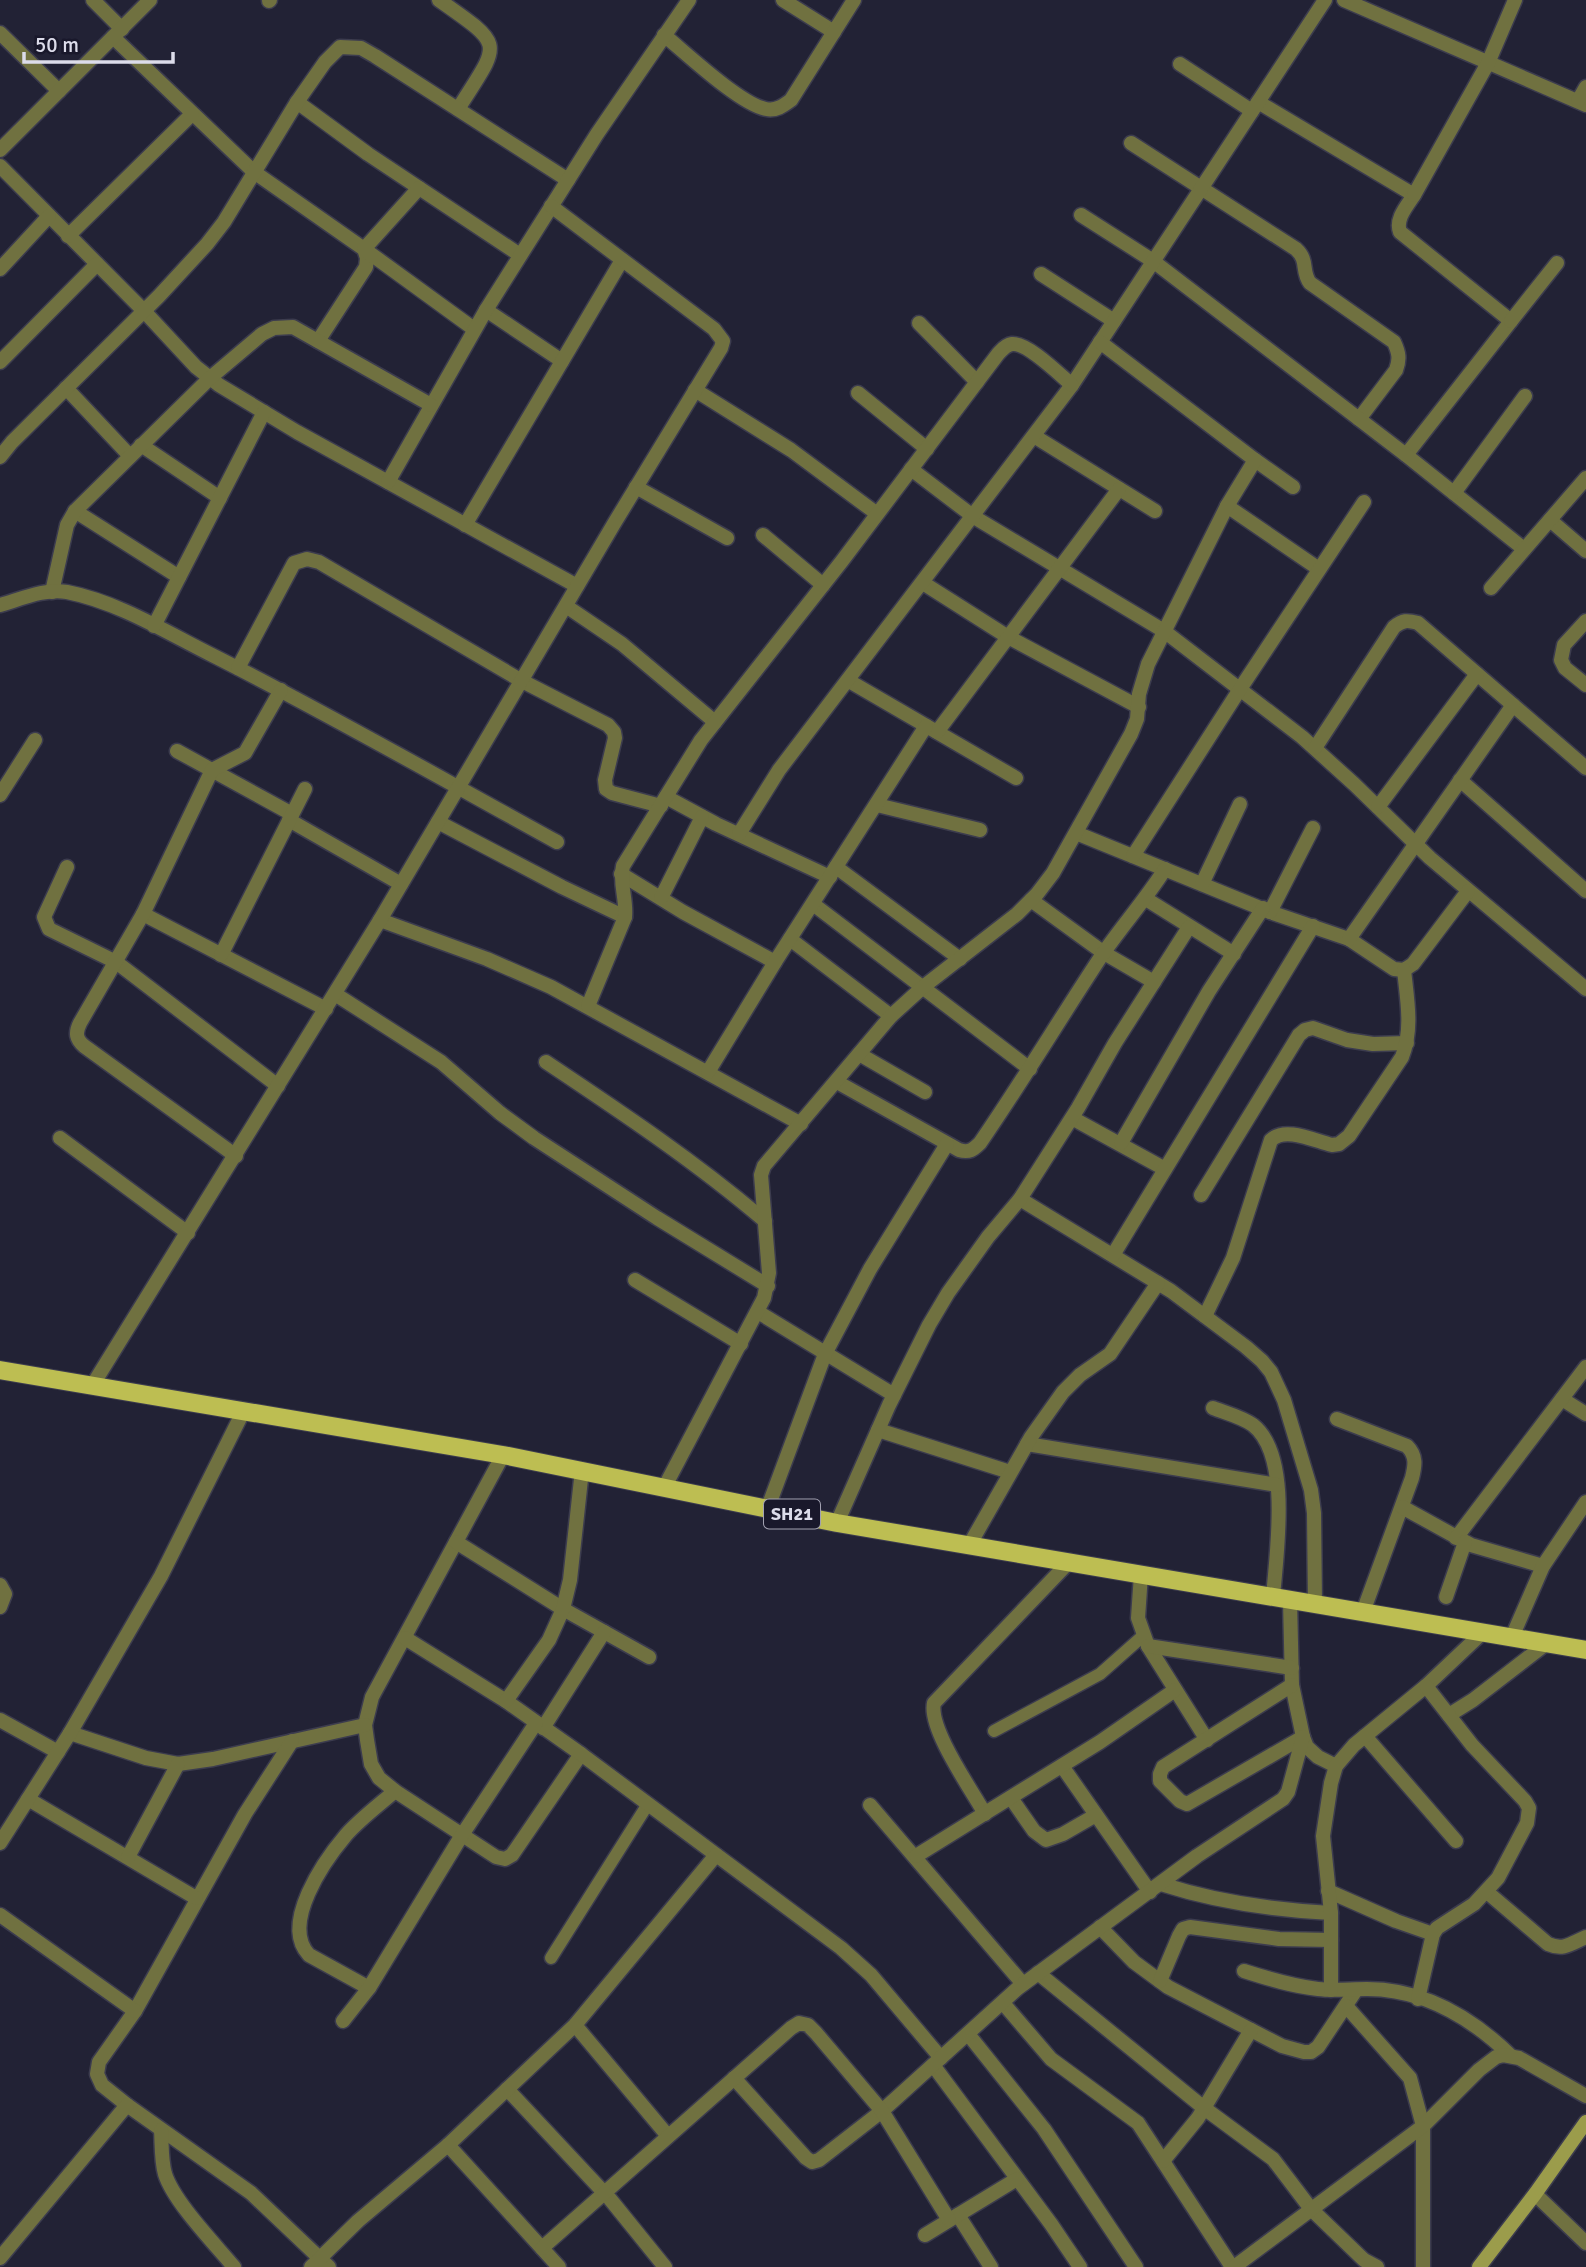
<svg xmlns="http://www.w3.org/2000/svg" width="1586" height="2267" font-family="Signika,sans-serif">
  <rect width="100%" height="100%" fill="#222235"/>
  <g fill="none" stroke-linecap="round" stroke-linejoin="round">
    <!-- lane casing -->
    <g stroke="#3c3c4e" stroke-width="15">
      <g id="lane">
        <polyline points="994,1731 1100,1674 1144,1635"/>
        <polyline points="551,1958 648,1804"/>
      </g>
    </g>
    <!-- street casing -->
    <g stroke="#3c3c4e" stroke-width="17">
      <g id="street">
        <polyline points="93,0 122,29"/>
        <path d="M439,0C506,47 501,41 458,109"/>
        <polyline points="783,0 834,32"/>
        <polyline points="1344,0 1586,105"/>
        <polyline points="269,1 270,0"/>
        <polyline points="0,33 59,91"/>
        <path d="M664,35C687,54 740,104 766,109C776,111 783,106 791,100L854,0"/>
        <polyline points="113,37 254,172 364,249 367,258 366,267 318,341"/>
        <polyline points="1180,64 1252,111"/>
        <polyline points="1578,101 1586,87"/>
        <polyline points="297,102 368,154 520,255"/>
        <path d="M1258,102L1414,195C1407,206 1395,219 1400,232L1511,321L1406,455"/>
        <path d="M1131,143L1296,249C1309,261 1301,271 1310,283L1394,342C1399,353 1400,359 1396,370L1359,419"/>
        <polyline points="0,150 150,0"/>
        <polyline points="0,166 144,311 196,367 219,385 297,432 577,586"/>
        <polyline points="419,188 364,249 474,329"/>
        <polyline points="1414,195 1488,63 1515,0"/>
        <polyline points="1081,215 1153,261 1406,455 1524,549"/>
        <polyline points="68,236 192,114"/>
        <polyline points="0,269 49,216"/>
        <polyline points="1041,274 1114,321"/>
        <polyline points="486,310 562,361"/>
        <polyline points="1511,321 1557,263"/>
        <polyline points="919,323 977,382"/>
        <polyline points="0,362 97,264"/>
        <polyline points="66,388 130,456"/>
        <polyline points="695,390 791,450 876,513"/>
        <polyline points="858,393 927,449"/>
        <polyline points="1034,436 1155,511"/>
        <polyline points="141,445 220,498"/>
        <polyline points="0,457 12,442 159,296 207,244 224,222 297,102 325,62 340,47 361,48 375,56 568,180"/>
        <polyline points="1255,460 1293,487"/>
        <polyline points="911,469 974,517 1164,631 1302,737 1354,784 1430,858 1586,989"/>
        <polyline points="388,482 486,310 597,134 689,0"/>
        <polyline points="636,487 727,538"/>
        <polyline points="1454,493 1525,396"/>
        <polyline points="1227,506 1319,569"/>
        <polyline points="75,511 179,577"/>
        <polyline points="1550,520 1586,551"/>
        <polyline points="465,525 622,260"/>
        <polyline points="763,535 823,585"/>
        <polyline points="923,583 1008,637 1139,707"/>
        <polyline points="1491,588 1586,478"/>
        <polyline points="52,592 67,525 75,511 210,378 262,334 274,328 293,327 431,405"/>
        <path d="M0,605C21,599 45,588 67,592C118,602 166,632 212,655C329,714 442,779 557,842"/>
        <polyline points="566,606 622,644 715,722"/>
        <polyline points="1586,621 1564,645 1561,660 1565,668 1586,685"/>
        <polyline points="154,626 264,412"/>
        <polyline points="238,668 294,563 307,559 319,562 522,681 608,725 614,732 615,738 605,780 606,789 612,793 661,806"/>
        <polyline points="849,681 1016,778"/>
        <polyline points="937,732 1119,489"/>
        <path d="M1315,748L1394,627C1403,620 1407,620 1418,623L1586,768"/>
        <polyline points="177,751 292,814"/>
        <polyline points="1460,780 1586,891"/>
        <polyline points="0,795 35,740"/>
        <polyline points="666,797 716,824 830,877"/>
        <polyline points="877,805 980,830"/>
        <polyline points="1378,807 1477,674"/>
        <polyline points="289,820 401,884"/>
        <polyline points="438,822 562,887 625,917"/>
        <polyline points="1076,833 1270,912 1349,939 1394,969 1404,970 1413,964 1468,891"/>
        <polyline points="739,834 779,770 1072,385 1325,0"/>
        <polyline points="1133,856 1240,689 1364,502"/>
        <polyline points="67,867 44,917 49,929 116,962 278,1086"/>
        <polyline points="836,867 960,959"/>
        <polyline points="621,874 683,912 775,962"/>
        <polyline points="1202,884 1240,804"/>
        <polyline points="661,898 702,817"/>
        <polyline points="1146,899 1234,954"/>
        <polyline points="1031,900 1104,953 1154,982"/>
        <polyline points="813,904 1030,1069"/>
        <polyline points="1270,912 1313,828"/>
        <polyline points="143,914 326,1009"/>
        <polyline points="380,920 487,959 551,987 801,1124"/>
        <polyline points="790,939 891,1016"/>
        <polyline points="1349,939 1513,705"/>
        <polyline points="221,955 305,789"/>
        <polyline points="335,994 441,1062 500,1113 534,1138 657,1218 768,1286"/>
        <path d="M588,1006L625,917C627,900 619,883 623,866L701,740L842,561L998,354C1002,350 1005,345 1012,344C1027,342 1059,374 1072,385"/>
        <polyline points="859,1054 925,1092"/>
        <path d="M546,1062C621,1112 696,1162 765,1221"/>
        <polyline points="708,1072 775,962 926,726"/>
        <path d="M837,1082L959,1150C969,1153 973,1150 980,1143C1022,1082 1061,1017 1102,955C1122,926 1146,899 1165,869"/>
        <polyline points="1072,1118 1165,1169"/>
        <polyline points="60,1138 188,1233"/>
        <polyline points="1121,1143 1209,991 1263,908"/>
        <path d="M236,1156L84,1046C76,1039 75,1033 80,1023L143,914L212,770L245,753L281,690"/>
        <polyline points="1201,1195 1299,1035 1305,1030 1313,1028 1347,1040 1373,1044 1407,1043"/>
        <polyline points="1020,1199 1171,1291 1246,1347 1262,1361 1271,1372 1284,1400 1311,1490 1314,1513 1315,1604"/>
        <polyline points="1113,1255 1313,926"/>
        <polyline points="635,1280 741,1344"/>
        <polyline points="758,1312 894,1395"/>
        <path d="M1205,1316L1233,1258L1271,1140C1285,1126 1315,1141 1332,1145L1339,1144L1349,1136L1402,1057C1413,1029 1407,999 1404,970"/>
        <polyline points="92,1386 380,920 615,522 721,348 723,341 714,329 551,206"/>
        <polyline points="1562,1399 1586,1414"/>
        <path d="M1213,1408C1226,1413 1242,1417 1253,1425C1292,1456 1276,1554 1273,1598"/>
        <path d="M1337,1419L1407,1446C1417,1456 1415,1466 1412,1478L1363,1612"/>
        <polyline points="878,1430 1010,1472"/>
        <polyline points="1027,1444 1277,1485"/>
        <polyline points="503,1455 372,1697 365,1725 367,1740 371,1764 379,1778 395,1791 496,1857 505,1859 512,1855 581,1754"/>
        <polyline points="664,1488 764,1298 769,1273 761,1175 764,1166 891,1016 923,987 1017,914 1037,894 1053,873 1131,734 1137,719 1139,694 1148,664 1227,506 1255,460 1100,342"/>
        <polyline points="1402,1507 1471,1545 1543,1566"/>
        <polyline points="767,1510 825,1354 870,1269 947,1144"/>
        <polyline points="837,1523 889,1405 929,1325 948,1293 988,1237 1020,1199 1078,1108 1115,1043 1189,927"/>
        <polyline points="1456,1538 1586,1367"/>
        <polyline points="456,1542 563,1609 649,1657"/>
        <polyline points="970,1544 1031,1437 1063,1392 1080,1375 1110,1354 1158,1283"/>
        <polyline points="1141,1574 1138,1618 1148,1646 1207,1740"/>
        <polyline points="0,1585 5,1594 0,1607"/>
        <polyline points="1446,1597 1465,1542"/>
        <polyline points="1290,1601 1292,1685 1303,1737 1307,1747 1318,1757 1336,1766"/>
        <polyline points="1512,1637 1543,1566 1586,1502"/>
        <polyline points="405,1638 506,1701 581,1754 841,1948 871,1975 941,2058"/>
        <polyline points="1148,1646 1292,1668"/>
        <polyline points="1292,1685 1163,1767 1160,1774 1160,1781 1180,1801 1187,1804 1303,1737"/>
        <polyline points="506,1701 549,1640 563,1609 570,1580 582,1470"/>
        <polyline points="1449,1715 1473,1700 1547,1643"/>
        <polyline points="0,1720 58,1752"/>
        <polyline points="543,1728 604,1632"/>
        <polyline points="70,1733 146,1758 178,1764 213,1759 365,1725"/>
        <polyline points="1365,1736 1456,1841"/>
        <polyline points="292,1741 245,1814 135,2011 99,2062 97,2074 102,2085 127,2105 251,2193 329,2267"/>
        <polyline points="1062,1766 1150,1892"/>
        <polyline points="1011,1798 1034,1831 1046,1840 1063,1834 1096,1815"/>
        <polyline points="28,1799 196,1898"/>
        <polyline points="870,1805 1023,1984"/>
        <path d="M985,1814C971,1789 928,1728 934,1703L1070,1561"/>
        <polyline points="0,1843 70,1733 161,1576 243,1412"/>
        <polyline points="916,1856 1100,1742 1175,1690"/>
        <polyline points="128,1857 178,1764"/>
        <path d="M1161,1884C1217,1902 1272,1910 1331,1913"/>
        <polyline points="1328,1891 1396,1921 1433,1934"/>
        <path d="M1487,1892L1548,1944C1564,1951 1572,1943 1586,1937"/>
        <polyline points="0,1915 135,2011"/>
        <polyline points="1100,1927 1134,1962 1168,1987 1282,2046 1304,2052 1311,2052 1318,2047 1356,1990"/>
        <path d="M1244,1971C1269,1979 1292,1986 1318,1989C1334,1991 1350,1989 1367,1989C1423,1989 1472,2018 1511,2056"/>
        <polyline points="1038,1973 1204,2108 1273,2159 1311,2209 1364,2260 1377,2267"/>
        <polyline points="1160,1981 1179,1936 1183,1929 1190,1927 1279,1939 1331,1940"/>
        <path d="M369,1988L309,1955C280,1924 324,1861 346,1835C360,1819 379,1805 395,1791"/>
        <polyline points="1331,1990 1331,1913 1323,1836 1331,1783 1336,1766 1354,1745 1426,1686 1482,1633"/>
        <polyline points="1418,1999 1433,1934 1437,1928 1474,1904 1498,1878 1527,1823 1529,1808 1525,1801 1472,1745 1426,1686"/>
        <polyline points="1003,2003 1051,2059 1138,2123 1232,2267"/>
        <polyline points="1346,2006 1410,2078 1423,2126 1423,2267"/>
        <polyline points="343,2021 369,1988 462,1835 536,1723"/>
        <polyline points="575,2025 668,2136"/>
        <polyline points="968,2034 1044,2129 1136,2267"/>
        <polyline points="933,2065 1051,2224 1080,2267"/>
        <polyline points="734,2078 806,2158 812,2162 819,2160 882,2111 1018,1988 1197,1856 1283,1799 1288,1792 1303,1737"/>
        <polyline points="507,2089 610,2199 665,2267"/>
        <path d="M161,2130C162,2145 161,2160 165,2174C174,2202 214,2243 234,2267"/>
        <polyline points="448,2145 559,2267"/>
        <polyline points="1163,2161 1198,2118 1251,2030"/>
        <polyline points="1535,2194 1586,2243"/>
        <polyline points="958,2215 991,2267"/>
        <polyline points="925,2235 1017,2179"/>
        <polyline points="542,2248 791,2028 799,2023 808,2025 816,2033 882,2111 949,2220"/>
        <polyline points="0,2258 127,2105"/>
        <polyline points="311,2267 358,2221 448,2145 575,2025 716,1855"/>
        <polyline points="1234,2267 1423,2126 1479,2070 1496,2057 1503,2055 1519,2058 1586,2096"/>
      </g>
    </g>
    <!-- secondary casing -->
    <g stroke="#3c3c4e" stroke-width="17">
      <polyline id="secondary" points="1479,2267 1535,2194 1586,2122"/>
    </g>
    <!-- primary casing -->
    <g stroke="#3c3c4e" stroke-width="20">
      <polyline id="primary" points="0,1370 503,1455 837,1523 1586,1650"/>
    </g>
    <!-- lane -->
    <use href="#lane" stroke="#707140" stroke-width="12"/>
    <!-- street -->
    <use href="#street" stroke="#707140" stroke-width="14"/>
    <!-- secondary -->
    <use href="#secondary" stroke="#9b9c4b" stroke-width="14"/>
    <!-- primary -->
    <use href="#primary" stroke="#bdbe52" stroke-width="18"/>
  </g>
  <g text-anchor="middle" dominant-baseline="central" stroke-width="7" stroke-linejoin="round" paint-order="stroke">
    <!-- shield labels -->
    <rect fill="#19182b" stroke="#a2a1b1" stroke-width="2" x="764" y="1499.5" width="56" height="29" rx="5"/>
    <g font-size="18" font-weight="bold" fill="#dcdcea">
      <text x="792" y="1514">SH21</text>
    </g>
  </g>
  <!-- scale -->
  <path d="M24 52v10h149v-10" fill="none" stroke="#dcdcea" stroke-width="3.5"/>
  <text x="35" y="52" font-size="21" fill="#dcdcea" stroke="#19182b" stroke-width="5" paint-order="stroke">50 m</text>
</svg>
